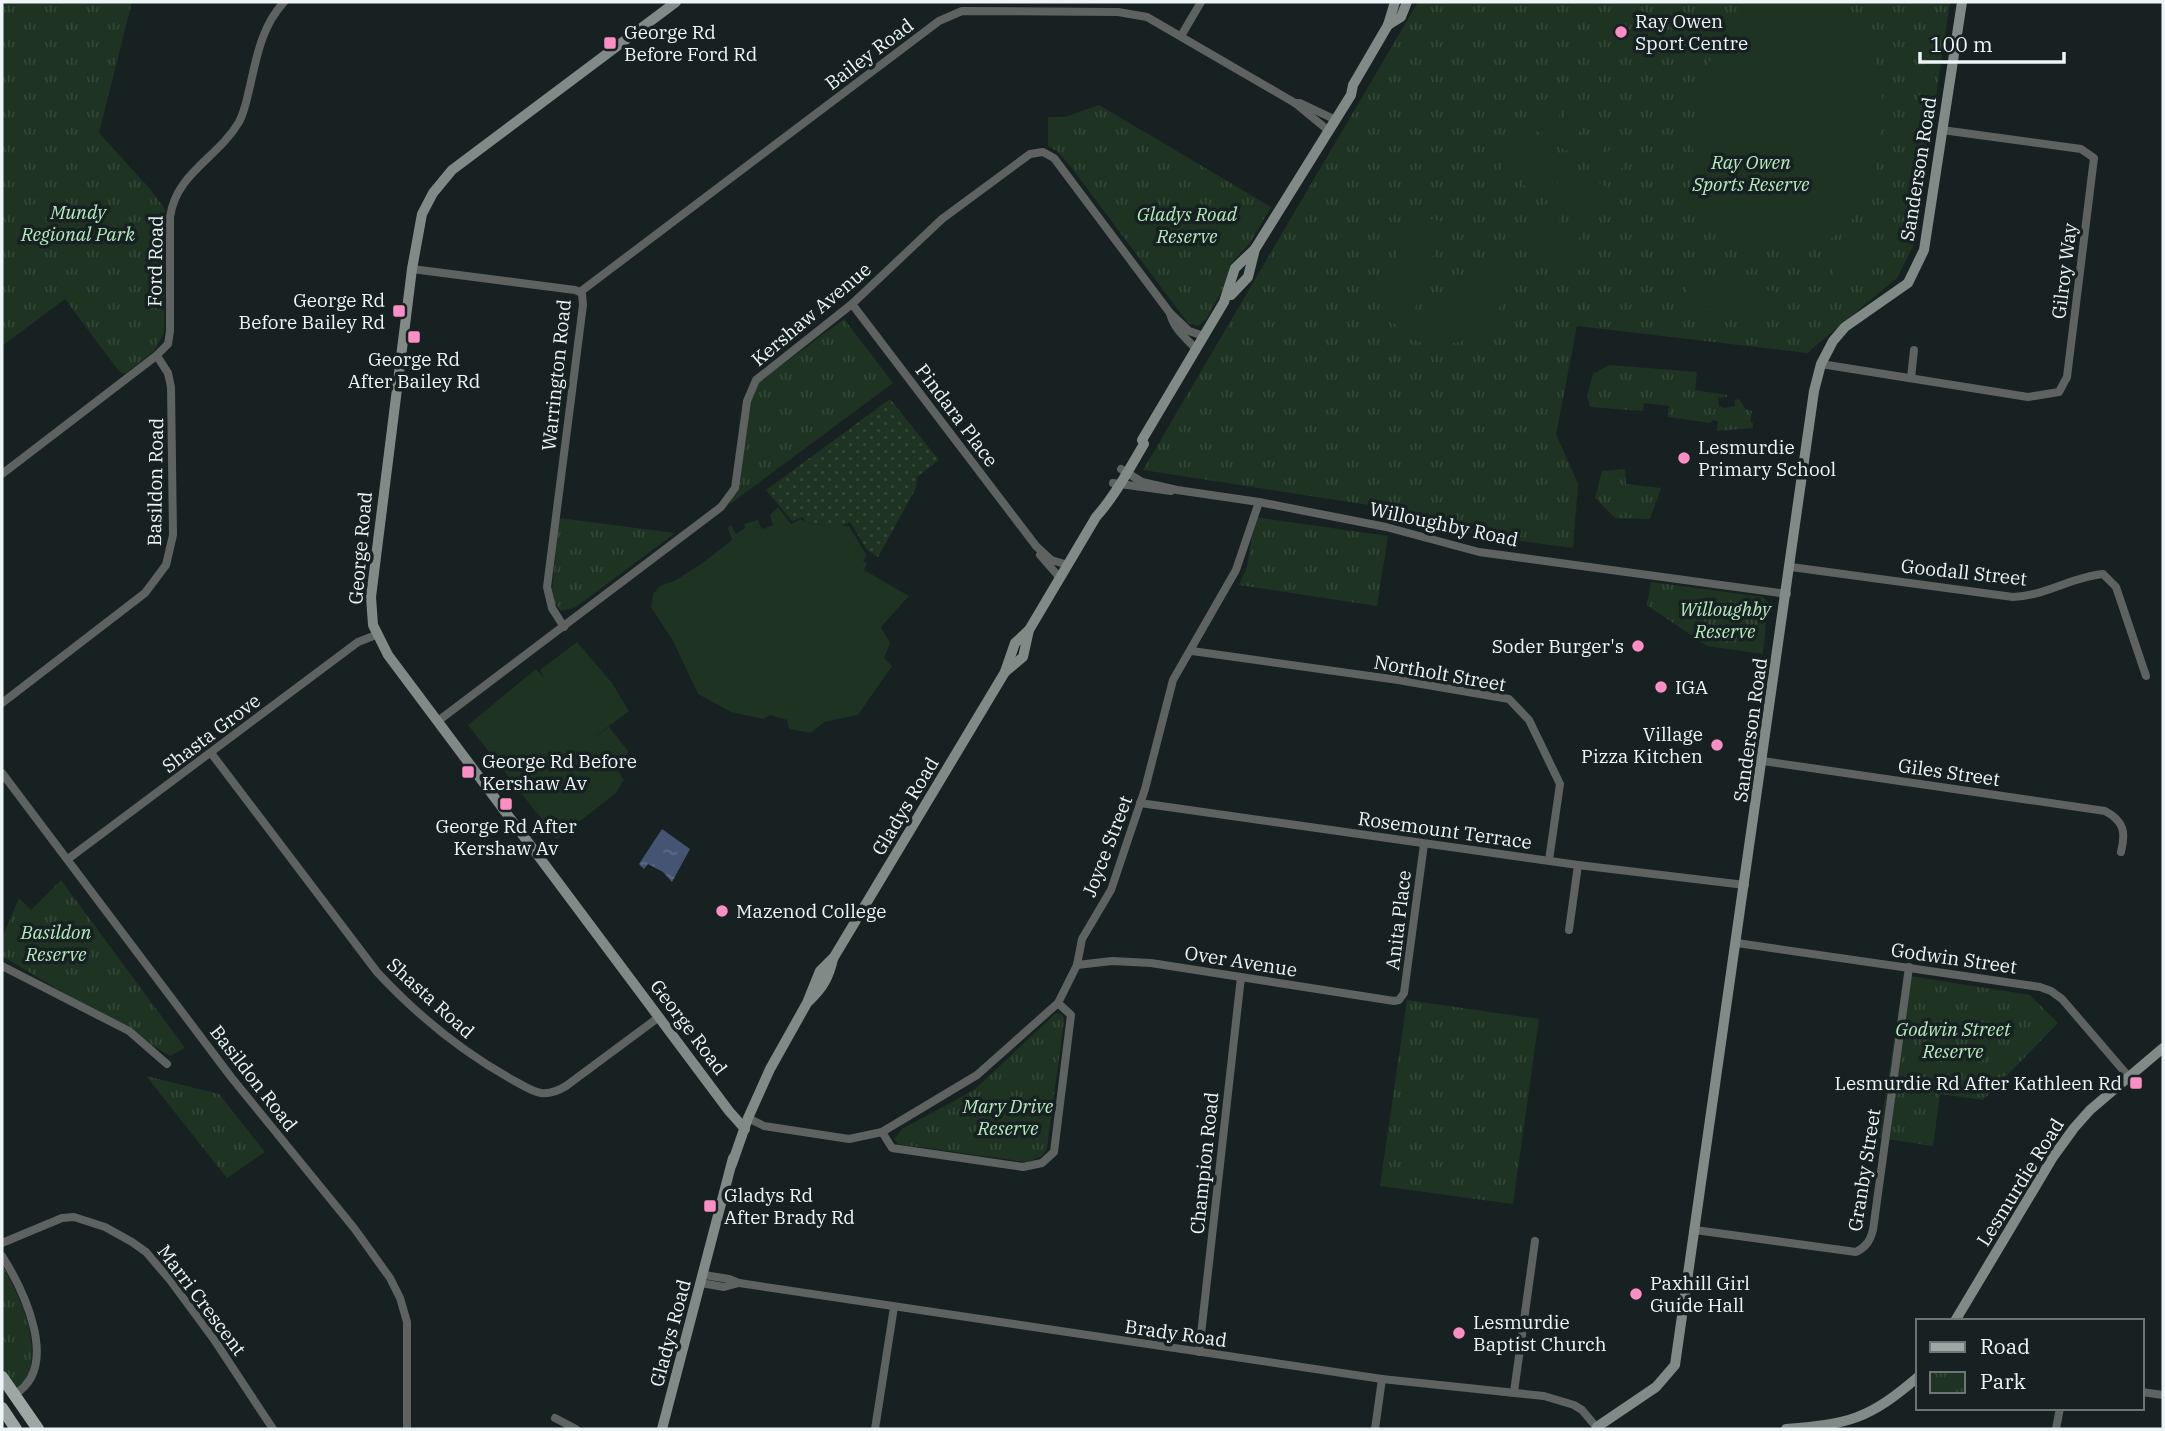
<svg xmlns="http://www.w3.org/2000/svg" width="2165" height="1431" font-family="'IBM Plex Serif',serif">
  <defs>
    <pattern id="grass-dots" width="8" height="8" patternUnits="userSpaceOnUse" patternTransform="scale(1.75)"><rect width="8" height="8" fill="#1e3321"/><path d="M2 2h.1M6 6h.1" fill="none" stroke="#344737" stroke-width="1.8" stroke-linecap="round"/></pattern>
    <pattern id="park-tufts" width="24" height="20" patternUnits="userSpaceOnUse" patternTransform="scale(1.75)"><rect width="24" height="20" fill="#1e3321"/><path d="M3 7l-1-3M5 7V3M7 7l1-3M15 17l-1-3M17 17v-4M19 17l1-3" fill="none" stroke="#344737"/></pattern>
    <pattern id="water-ripples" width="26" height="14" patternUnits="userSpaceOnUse" patternTransform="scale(1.75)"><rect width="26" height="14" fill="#455472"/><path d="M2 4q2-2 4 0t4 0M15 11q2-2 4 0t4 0" fill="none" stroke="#606d87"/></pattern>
  </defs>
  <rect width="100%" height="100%" fill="#172122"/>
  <!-- grass -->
  <polygon fill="url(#grass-dots)" points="890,399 939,460 917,477 916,488 878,557 867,550 850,522 838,527 806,523 803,517 792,521 766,490"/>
  <!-- park -->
  <g fill="url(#park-tufts)">
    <polygon points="2,2 132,2 99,133 150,189 165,209 164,333 154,351 126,373 121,373 115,366 65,299 2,346"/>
    <polygon points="1418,2 1950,2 1914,244 1897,278 1807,353 1577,326 1556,434 1578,484 1573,548 1481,536 1395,509 1143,470"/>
    <polygon points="1099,105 1271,207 1250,243 1231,264 1228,280 1206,319 1198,326 1188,323 1071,167 1057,151 1048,146 1048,117 1065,117"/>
    <polygon points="844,319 893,383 730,504 751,388"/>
    <polygon points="1609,365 1697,372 1695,390 1727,395 1727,397 1718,398 1719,406 1724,408 1735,406 1735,399 1740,400 1745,409 1752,411 1750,422 1753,423 1753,428 1717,431 1718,421 1712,420 1711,423 1668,417 1669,406 1644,403 1643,411 1590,407 1587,396 1593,374"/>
    <polygon points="1625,469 1626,484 1661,488 1650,519 1615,518 1595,498 1602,471"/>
    <polygon points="1255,517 1388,536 1377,606 1239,585 1247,567"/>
    <polygon points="559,518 675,533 576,607 561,611 554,602 552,592"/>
    <polygon points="1651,582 1763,597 1768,603 1763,654 1707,646 1647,605"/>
    <polygon points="61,880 185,1048 170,1056 2,956 2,938 19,898 31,910"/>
    <polygon points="1904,975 2030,995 2058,1023 1983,1100 1940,1094 1933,1146 1879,1138"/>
    <polygon points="1407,1000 1539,1019 1513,1204 1380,1186"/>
    <polygon points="1056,1013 1061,1014 1064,1018 1063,1028 1047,1148 1042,1156 1027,1162 898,1144 894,1139 902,1129 974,1090"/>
    <polygon points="146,1076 219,1094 265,1152 227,1178"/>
    <path d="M2,1265C20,1296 37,1332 30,1369C29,1377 24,1381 23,1389L15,1394L2,1377Z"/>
  </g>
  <!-- pitch -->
  <g fill="#1e3321">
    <path d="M1773,2C1790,2 1810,0 1826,6C1883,28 1886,91 1880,143C1871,206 1842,260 1770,246C1747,241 1724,232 1710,213C1703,203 1698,192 1695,180C1687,141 1703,52 1731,23C1743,11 1758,6 1773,2Z"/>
    <polygon points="1551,91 1568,102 1546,137 1529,126"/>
    <polygon points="1572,105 1589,116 1567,151 1550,140"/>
    <polygon points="1598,120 1615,131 1592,166 1575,155"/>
    <polygon points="1619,134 1636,145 1614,180 1597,170"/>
    <polygon points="1523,135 1540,146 1517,181 1500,170"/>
    <polygon points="1545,148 1562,159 1540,194 1522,184"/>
    <polygon points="1570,164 1587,175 1564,210 1547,199"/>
    <polygon points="1592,178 1609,189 1586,224 1569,214"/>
    <polygon points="1543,208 1561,219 1538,254 1521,243"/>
    <path d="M1432,219L1446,223L1418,294L1415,311L1421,318C1444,314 1471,279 1488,262L1504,255H1514L1518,260L1521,270C1511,291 1496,317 1478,332C1449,355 1393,347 1388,305C1385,278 1401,247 1410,222L1427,228Z"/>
    <polygon points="1565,222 1582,233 1560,268 1543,257"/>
    <polygon points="1852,231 1873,234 1868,269 1848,266 1845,279 1834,277 1839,243 1850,244"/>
    <polygon points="1688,279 1774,291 1770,318 1684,306"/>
    <polygon points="778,507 791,524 800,519 809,524 849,526 867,556 863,561 867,563 864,570 909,596 881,627 890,643 884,658 892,666 858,715 824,722 811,733 789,729 787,720 770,715 763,719 731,712 698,694 673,641 651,607 653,594 660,586 676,580 704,562 732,540 728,528 731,525 736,534 745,528 744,524 758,520 762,529 773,525 770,515"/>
    <polygon points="577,642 612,683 629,711 592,739 609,727 628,751 626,767 619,772 624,780 616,793 557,839 468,725 536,669 544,678 540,670"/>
  </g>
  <!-- water -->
  <polygon fill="url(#water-ripples)" points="662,829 690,849 672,882 663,872 648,864 644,869 639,864"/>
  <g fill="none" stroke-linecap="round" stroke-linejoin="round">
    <!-- street -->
    <g stroke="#5e6361" stroke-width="8">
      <polyline points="1181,36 1201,2"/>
      <polyline points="1295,103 1300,103 1336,120"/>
      <polyline points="412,269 575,290 582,293 583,305 547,587 552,608 564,627"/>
      <polyline points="580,292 939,21 962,11 1118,12 1147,17 1295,103 1329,131"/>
      <polyline points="852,304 1036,546 1051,560 1068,565"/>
      <path d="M1170,313C1173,328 1186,338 1196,349"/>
      <polyline points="1821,364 2028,397 2059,392 2067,377 2094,158 2081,149 1942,130"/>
      <polyline points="1911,378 1914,350"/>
      <polyline points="1121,469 1142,482 1177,490 1259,502 1386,527 1479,552 1787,594"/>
      <path d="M2,474L156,356L168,344L170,331V217C176,173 218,158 239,122C245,111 247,98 250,86C257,55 262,26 284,2"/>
      <polyline points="1113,483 1171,491"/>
      <polyline points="1040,555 1060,578"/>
      <path d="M1791,567L2013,597C2045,596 2071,577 2103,574L2116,587L2146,676"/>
      <polyline points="1192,651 1398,680 1509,699 1529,720 1560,784 1549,860"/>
      <polyline points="2,703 145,593 166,565 173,535 171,387 168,373 157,356"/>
      <polyline points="438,721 721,507 735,488 747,401 756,380 852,304 942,219 1030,154 1043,152 1054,158 1170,313 1189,331 1204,336"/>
      <path d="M211,753L377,972C416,1014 461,1051 511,1079C521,1084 530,1091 541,1093C550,1094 558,1091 566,1086L659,1017"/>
      <path d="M1763,761L2105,811C2124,821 2126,832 2121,852"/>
      <polyline points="2,773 231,1077 354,1228 390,1278 400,1298 407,1322 407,1429"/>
      <polyline points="1140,803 1578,865 1745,885"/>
      <polyline points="68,859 358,642 376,635"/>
      <polyline points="1569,930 1578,865"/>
      <polyline points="1737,943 2040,987 2051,991 2062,999 2129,1077"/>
      <polyline points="1077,965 1112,961 1151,963 1394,1001 1399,1000 1404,993 1424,844"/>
      <polyline points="2,966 129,1031 167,1064"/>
      <polyline points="748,1118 764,1126 849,1139 882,1132 977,1075 1058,1003 1077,965 1082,939 1111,890 1145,789 1173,680 1236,570 1259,502"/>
      <polyline points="882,1132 892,1148 1023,1167 1042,1163 1054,1152 1071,1015 1058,1003"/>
      <path d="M1695,1230L1856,1252C1866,1247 1870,1241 1873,1230L1909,967"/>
      <polyline points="2,1243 62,1218 74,1217 105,1227 132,1242 146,1252 170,1280 215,1341 273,1429"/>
      <path d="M2,1256C23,1289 61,1366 15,1394"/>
      <polyline points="704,1275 729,1279 739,1283 1382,1379 1544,1396 1574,1405 1582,1410 1598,1429"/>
      <polyline points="701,1283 724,1287 739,1283"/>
      <polyline points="1199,1352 1241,977"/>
      <polyline points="1514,1392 1535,1241"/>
      <polyline points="2142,1392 2163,1395"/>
      <polyline points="555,1418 576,1429"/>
      <polyline points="875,1429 894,1307"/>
      <polyline points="1375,1429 1382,1379"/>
      <polyline points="2056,1429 2060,1408"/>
    </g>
    <!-- secondary -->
    <g stroke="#818a87" stroke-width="10">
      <polyline points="676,2 452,170 433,193 422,214 412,269 371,597 373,625 388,655 729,1111 745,1129"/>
      <polyline points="1388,25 1401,17 1407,2"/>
      <polyline points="1231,295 1248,277 1255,249"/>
      <polyline points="1005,672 1023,657 1029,630"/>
      <path d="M809,1001C823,988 829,977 833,959"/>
      <path d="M732,1164L748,1118L770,1069L807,1003L820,971L834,957L1005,672L1015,643L1029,630L1096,517C1115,496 1129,469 1144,444L1142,440L1224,302L1235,268L1255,249L1351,95L1353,85L1388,25L1395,2"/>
      <polyline points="1955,1321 2053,1157 2074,1128 2090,1110 2163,1048"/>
      <polyline points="1597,1427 1656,1387 1675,1365 1814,391 1821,364 1833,341 1845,327 1908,283 1924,250 1962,2"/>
      <polyline points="662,1429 733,1158"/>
      <path d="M1786,1429C1850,1424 1869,1419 1918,1377"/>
    </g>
    <!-- primary -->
    <g stroke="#9da8a5" stroke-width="12">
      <polyline points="2,1377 38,1429"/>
      <polyline points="2,1408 16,1429"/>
    </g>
  </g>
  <!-- markers -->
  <g fill="#fb8fc4" stroke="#172122" stroke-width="2.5">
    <circle cx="1621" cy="32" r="7"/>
    <rect x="603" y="36" width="14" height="14" rx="3.5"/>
    <rect x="392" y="304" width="14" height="14" rx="3.5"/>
    <rect x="407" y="330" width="14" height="14" rx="3.5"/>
    <circle cx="1684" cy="458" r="7"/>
    <circle cx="1638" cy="646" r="7"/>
    <circle cx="1661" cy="687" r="7"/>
    <circle cx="1717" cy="745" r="7"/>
    <rect x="461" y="765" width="14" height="14" rx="3.5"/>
    <rect x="499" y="797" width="14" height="14" rx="3.5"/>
    <circle cx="722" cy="911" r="7"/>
    <rect x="2129" y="1076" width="14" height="14" rx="3.5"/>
    <rect x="703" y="1199" width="14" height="14" rx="3.5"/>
    <circle cx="1636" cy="1294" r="7"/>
    <circle cx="1459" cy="1333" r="7"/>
  </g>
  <g text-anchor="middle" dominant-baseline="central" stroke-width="7" stroke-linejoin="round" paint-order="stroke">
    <!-- poi labels -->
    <g font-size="19" fill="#eef5f6" stroke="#172122" text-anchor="start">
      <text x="1635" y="21">Ray Owen<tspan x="1635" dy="22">Sport Centre</tspan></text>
      <text x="624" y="32">George Rd<tspan x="624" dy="22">Before Ford Rd</tspan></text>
      <text x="385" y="300" text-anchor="end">George Rd<tspan x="385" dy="22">Before Bailey Rd</tspan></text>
      <text x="414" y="359" text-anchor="middle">George Rd<tspan x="414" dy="22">After Bailey Rd</tspan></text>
      <text x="1698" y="447">Lesmurdie<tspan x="1698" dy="22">Primary School</tspan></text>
      <text x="1624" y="646" text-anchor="end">Soder Burger's</text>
      <text x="1675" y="687">IGA</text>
      <text x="1703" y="734" text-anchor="end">Village<tspan x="1703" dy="22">Pizza Kitchen</tspan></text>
      <text x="482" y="761">George Rd Before<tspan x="482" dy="22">Kershaw Av</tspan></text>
      <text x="506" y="826" text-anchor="middle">George Rd After<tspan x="506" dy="22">Kershaw Av</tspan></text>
      <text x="736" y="911">Mazenod College</text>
      <text x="2122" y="1083" text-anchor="end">Lesmurdie Rd After Kathleen Rd</text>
      <text x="724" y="1195">Gladys Rd<tspan x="724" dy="22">After Brady Rd</tspan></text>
      <text x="1650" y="1283">Paxhill Girl<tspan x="1650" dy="22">Guide Hall</tspan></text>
      <text x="1473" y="1322">Lesmurdie<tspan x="1473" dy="22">Baptist Church</tspan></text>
    </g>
    <!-- street labels -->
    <g font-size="19" fill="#eef5f6" stroke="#172122">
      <text transform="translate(869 54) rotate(-37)">Bailey Road</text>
      <text transform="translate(1918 169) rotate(-81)">Sanderson Road</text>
      <text transform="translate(155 261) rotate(-89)">Ford Road</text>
      <text transform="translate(2064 271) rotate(-83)">Gilroy Way</text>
      <text transform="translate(811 314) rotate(-40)">Kershaw Avenue</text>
      <text transform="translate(556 375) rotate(-84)">Warrington Road</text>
      <text transform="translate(957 415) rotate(53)">Pindara Place</text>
      <text transform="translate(155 482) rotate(-89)">Basildon Road</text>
      <text transform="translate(1444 524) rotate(12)">Willoughby Road</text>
      <text transform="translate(360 548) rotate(-85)">George Road</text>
      <text transform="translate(1964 572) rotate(6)">Goodall Street</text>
      <text transform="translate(1440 673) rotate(10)">Northolt Street</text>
      <text transform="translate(1750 730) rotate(-82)">Sanderson Road</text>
      <text transform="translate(211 733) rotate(-37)">Shasta Grove</text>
      <text transform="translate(1949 772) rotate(8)">Giles Street</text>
      <text transform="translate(905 806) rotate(-59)">Gladys Road</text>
      <text transform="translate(1445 830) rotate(8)">Rosemount Terrace</text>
      <text transform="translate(1107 846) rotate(-69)">Joyce Street</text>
      <text transform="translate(1398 920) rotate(-83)">Anita Place</text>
      <text transform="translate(1954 958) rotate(8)">Godwin Street</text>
      <text transform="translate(1241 961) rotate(9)">Over Avenue</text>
      <text transform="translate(431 998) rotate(42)">Shasta Road</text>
      <text transform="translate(689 1027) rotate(53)">George Road</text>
      <text transform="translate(254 1078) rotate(52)">Basildon Road</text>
      <text transform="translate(1204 1163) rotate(-84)">Champion Road</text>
      <text transform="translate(1864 1170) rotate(-81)">Granby Street</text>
      <text transform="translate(2020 1182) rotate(-58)">Lesmurdie Road</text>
      <text transform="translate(202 1300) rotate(53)">Marri Crescent</text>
      <text transform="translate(670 1333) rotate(-75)">Gladys Road</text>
      <text transform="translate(1176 1333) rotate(8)">Brady Road</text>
    </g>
    <!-- park labels -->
    <g font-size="19" font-style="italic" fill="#b7ebbd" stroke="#172122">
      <text x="1751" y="162">Ray Owen<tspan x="1751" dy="22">Sports Reserve</tspan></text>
      <text x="78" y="212">Mundy<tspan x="78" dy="22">Regional Park</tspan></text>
      <text x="1187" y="214">Gladys Road<tspan x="1187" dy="22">Reserve</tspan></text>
      <text x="1725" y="609">Willoughby<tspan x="1725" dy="22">Reserve</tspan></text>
      <text x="56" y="932">Basildon<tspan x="56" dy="22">Reserve</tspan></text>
      <text x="1953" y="1029">Godwin Street<tspan x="1953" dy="22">Reserve</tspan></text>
      <text x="1008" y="1106">Mary Drive<tspan x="1008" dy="22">Reserve</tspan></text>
    </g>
  </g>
  <!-- border -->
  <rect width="2165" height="1431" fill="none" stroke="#eef5f6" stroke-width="7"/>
  <!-- legend -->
  <rect x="1916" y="1319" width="228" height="91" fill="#172122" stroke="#6d7677" stroke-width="2"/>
  <rect x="1930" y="1342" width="35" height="10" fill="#9da8a5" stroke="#6d7677" stroke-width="2"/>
  <text x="1980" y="1354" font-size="21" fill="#eef5f6">Road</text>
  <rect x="1930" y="1372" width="35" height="21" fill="url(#park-tufts)" stroke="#6d7677" stroke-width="2"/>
  <text x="1980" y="1389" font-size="21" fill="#eef5f6">Park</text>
  <!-- scale -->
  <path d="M1920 52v10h144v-10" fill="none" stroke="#eef5f6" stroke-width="3.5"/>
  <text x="1930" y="52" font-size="21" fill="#eef5f6" stroke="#172122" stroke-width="5" paint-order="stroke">100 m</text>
</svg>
